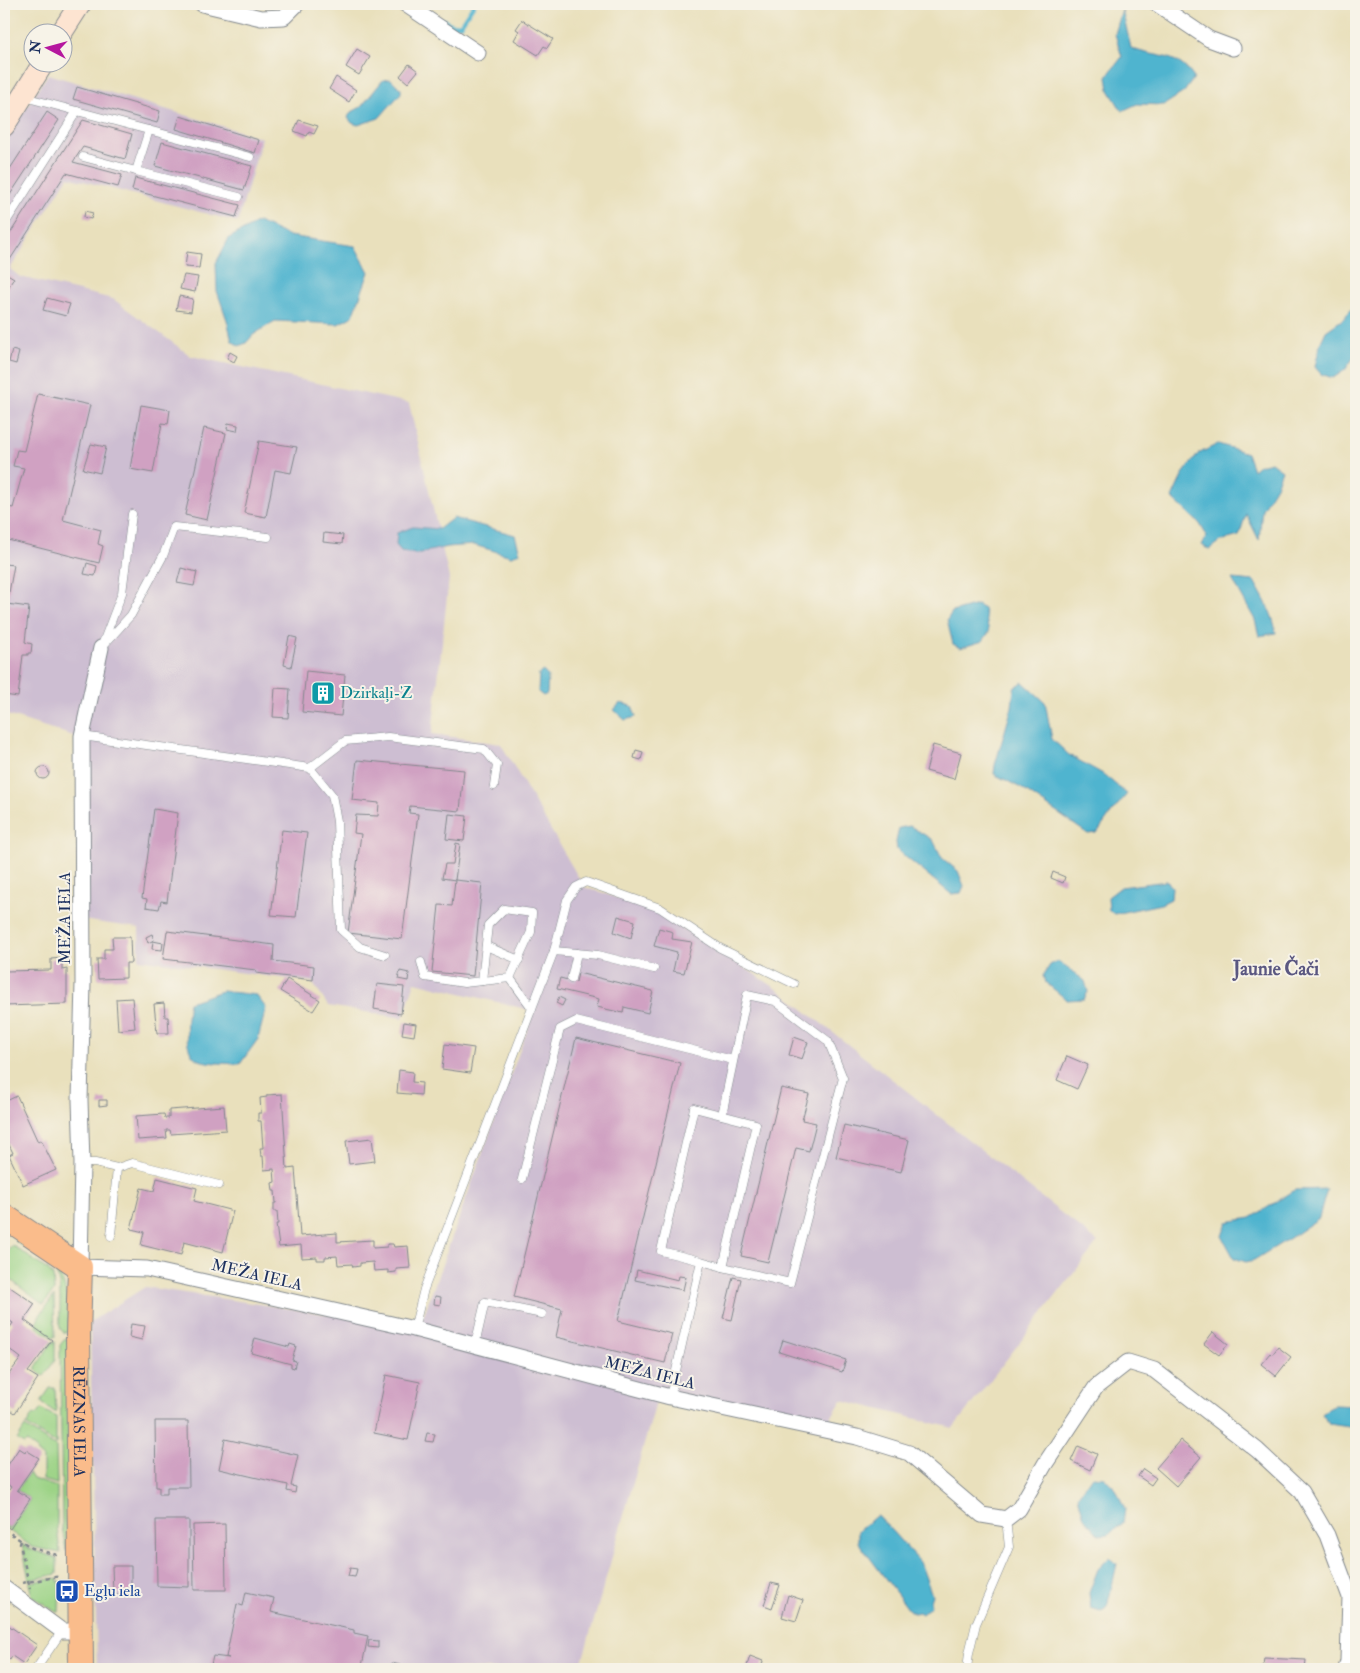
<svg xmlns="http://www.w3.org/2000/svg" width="1360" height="1673" font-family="'IM FELL Double Pica',serif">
  <rect width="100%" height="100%" fill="#f7f3e8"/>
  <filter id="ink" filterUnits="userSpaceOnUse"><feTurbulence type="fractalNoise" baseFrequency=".02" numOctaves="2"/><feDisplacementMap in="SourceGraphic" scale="10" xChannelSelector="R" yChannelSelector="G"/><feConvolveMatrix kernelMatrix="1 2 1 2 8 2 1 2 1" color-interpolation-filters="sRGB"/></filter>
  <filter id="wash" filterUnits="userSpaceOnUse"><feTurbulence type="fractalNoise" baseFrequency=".0096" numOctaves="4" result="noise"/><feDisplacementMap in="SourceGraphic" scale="20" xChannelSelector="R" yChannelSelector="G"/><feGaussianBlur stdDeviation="1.12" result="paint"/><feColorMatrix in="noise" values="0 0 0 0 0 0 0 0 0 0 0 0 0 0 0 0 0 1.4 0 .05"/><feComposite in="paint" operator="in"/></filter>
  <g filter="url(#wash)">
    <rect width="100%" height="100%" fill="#e9e0bc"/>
    <!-- industrial -->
    <polygon fill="#cdbed2" points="48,74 262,138 238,222 68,177 10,269 20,277 113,299 191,356 409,403 449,578 432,734 501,744 584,887 655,910 779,990 1098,1242 953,1428 842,1400 829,1421 659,1392 580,1669 97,1669 90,1322 145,1287 419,1328 534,1011 415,982 403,1018 328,1006 312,982 139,959 139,928 81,920 80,738 4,714 4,143"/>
    <!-- green -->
    <g fill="#9cd386" stroke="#5c8172">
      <path d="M17,1238C28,1246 42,1254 52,1264C69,1281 68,1310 69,1332H63L60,1328C59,1313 63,1281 54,1270C47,1260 27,1250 16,1242Z"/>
      <polygon points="12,1245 49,1271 53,1276 54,1291 44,1304 40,1302 4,1275 7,1267 6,1254"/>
      <polygon points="54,1296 55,1337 52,1337 37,1327 36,1324 40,1315"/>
      <polygon points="65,1339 69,1339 71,1533 66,1551 62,1527 60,1345"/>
      <polygon points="55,1341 55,1360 44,1376 36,1370 36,1367 52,1342"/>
      <polygon points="50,1388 55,1388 56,1413 42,1403 42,1400"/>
      <polygon points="41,1409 56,1417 56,1444 26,1425 33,1414 36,1415"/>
      <polygon points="25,1427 56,1447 57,1484 43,1480 43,1458 36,1452 37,1450 27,1442 24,1444 17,1440"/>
      <polygon points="29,1473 33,1479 57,1487 57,1528 60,1553 32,1547 4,1527 4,1524 10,1529 30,1499 17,1490"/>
      <polygon points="22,1544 30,1549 57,1558 57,1574 29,1580"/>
      <polygon points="58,1578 58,1582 60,1581 59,1612 56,1612 32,1596 29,1584 30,1582"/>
    </g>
    <!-- water -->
    <g fill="#50b4cf" stroke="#367296">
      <path d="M1122,10L1131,48C1156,59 1176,51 1194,78L1184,92L1164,105L1137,104L1122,111L1109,90L1107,76L1122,57L1115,34Z"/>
      <polygon points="391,79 401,89 401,93 379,118 358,125 352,123 348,118 350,113 361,107 383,80"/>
      <polygon points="258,222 289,236 355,246 369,272 353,316 338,324 275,321 253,335 246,343 239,346 232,341 227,320 217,291 216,263 229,238"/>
      <polygon points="1356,304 1356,354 1345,370 1333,378 1321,374 1315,367 1320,344 1326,331 1343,319"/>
      <polygon points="1218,444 1247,453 1253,470 1259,465 1271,462 1282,470 1276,486 1262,509 1259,540 1246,514 1239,536 1221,541 1209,550 1202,545 1207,536 1200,524 1172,498 1183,474 1198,454"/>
      <polygon points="453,518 515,535 520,553 511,556 474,545 447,547 415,554 401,551 396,545 397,533 413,527 439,529"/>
      <path d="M1232,579L1254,581C1263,597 1274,615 1276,633L1259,636L1255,620Z"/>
      <polygon points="977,605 984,609 989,632 983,641 960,648 953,644 947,620 952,612"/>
      <polygon points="543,671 548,676 547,694 543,696 538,692 539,674"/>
      <polygon points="1023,682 1045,702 1052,739 1069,755 1103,774 1127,794 1112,812 1097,833 1088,834 1021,788 994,774 995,765 1012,707 1014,688"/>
      <polygon points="620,703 632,706 636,717 625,720 614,710"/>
      <polygon points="910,826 933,840 942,858 958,871 964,886 961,893 951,894 897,850 896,842 899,828"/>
      <polygon points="1167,881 1172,887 1171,899 1161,904 1114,914 1109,910 1108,897 1121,887"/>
      <polygon points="1058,961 1085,981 1088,992 1084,999 1067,1000 1045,982 1043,976 1050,965"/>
      <path d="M222,991L256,995L266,1008L258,1039L240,1064C229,1063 206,1064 197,1059C182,1050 187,1016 189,1002Z"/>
      <polygon points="1327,1189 1319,1218 1290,1238 1254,1260 1246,1262 1234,1258 1222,1236 1227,1222 1251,1218 1295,1190"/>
      <polygon points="1334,1405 1356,1406 1356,1428 1329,1424 1322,1414 1328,1408"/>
      <polygon points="1092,1476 1104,1477 1116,1489 1125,1509 1123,1523 1109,1534 1099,1535 1084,1518 1078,1496"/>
      <polygon points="876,1516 879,1517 920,1562 932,1595 930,1601 931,1606 922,1614 919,1612 913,1613 909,1610 858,1542 858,1531"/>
      <polygon points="1110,1557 1117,1564 1107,1607 1101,1612 1091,1609 1089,1593 1098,1569"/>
    </g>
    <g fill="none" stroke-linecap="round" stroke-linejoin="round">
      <!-- stream -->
      <polyline stroke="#50b4cf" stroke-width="4.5" points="443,20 454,26 461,24 474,4"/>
    </g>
    <g id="blocks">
      <!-- building -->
      <g fill="#d0a1c2">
        <polygon points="522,20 553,39 547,48 544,46 538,55 514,40 519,31 516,29"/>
        <polygon points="357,49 370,57 359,75 346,67"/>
        <polygon points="409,64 418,71 408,83 400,76"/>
        <polygon points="336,77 356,90 349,102 329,89"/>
        <polygon points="77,87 160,111 157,123 73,99"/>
        <polygon points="47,112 59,120 4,204 4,178"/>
        <polygon points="180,116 259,140 255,153 176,129"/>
        <polygon points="83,120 132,134 125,159 83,147 73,162 122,175 118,187 66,173 4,269 4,243"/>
        <polygon points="299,120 318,126 314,134 309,132 307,136 294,131"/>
        <polygon points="162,142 252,166 244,190 155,166"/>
        <polygon points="135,178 240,205 236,217 132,190"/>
        <polygon points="85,211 93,213 91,219 84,217"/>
        <polygon points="187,252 201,254 199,268 185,267"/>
        <polygon points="4,272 14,278 4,294"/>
        <polygon points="184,275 198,277 195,292 180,289"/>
        <polygon points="179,296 193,299 191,312 176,310"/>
        <polygon points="47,298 70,304 66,316 43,310"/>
        <polygon points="12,350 19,352 16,364 9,362"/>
        <polygon points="230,352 237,356 234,362 227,358"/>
        <polygon points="38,394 90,405 63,520 101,530 98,544 103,546 99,563 4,539 4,506 13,508 24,468 13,466 17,450 24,451"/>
        <polygon points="141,405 170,410 168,424 162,423 153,473 130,469"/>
        <polygon points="228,423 238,425 237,431 227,429"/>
        <polygon points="204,428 226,433 207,520 185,515"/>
        <polygon points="259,441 297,447 291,473 275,470 266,517 244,513"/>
        <polygon points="91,444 106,447 100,473 83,469"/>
        <polygon points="324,533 343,535 342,544 323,542"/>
        <polygon points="87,563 97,566 95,576 84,574"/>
        <polygon points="4,564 14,565 7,604 29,607 25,642 32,644 31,653 28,653 28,655 23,655 18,697 4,695"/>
        <polygon points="181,568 197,572 194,586 177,583"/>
        <polygon points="289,636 297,638 291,667 284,665"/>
        <polygon points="306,671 345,675 341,716 302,712"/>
        <polygon points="275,688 290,689 288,718 273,717"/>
        <polygon points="933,745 961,753 954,779 926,771"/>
        <polygon points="636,750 643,752 641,760 634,758"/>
        <polygon points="357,760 464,770 460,811 410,806 409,813 418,814 402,939 348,933 361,834 354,833 356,815 378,816 379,803 352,800"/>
        <circle cx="43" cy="773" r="6"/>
        <polygon points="154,809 178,813 167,902 161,901 159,909 146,907 147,899 142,898"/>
        <polygon points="449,814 467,816 464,841 446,839"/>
        <polygon points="282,830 307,833 296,917 271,915"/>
        <polygon points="456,843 460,844 455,880 442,878 445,864 453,864"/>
        <polygon points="1053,872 1065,877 1063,883 1051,878"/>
        <polygon points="455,880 482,883 473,976 432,972 439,905 452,906"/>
        <polygon points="618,916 635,921 631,938 614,932"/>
        <polygon points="659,928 673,932 672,939 692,942 684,973 673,971 677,952 654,946"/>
        <polygon points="167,931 274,945 273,961 314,966 313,980 256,973 256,970 163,959"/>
        <polygon points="152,934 154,940 148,943 146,937"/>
        <polygon points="112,937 130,937 131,963 126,963 126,978 98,979 97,959 104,959 104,949 113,949"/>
        <polygon points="153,941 163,943 162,950 152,949"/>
        <polygon points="62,958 62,970 67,969 67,1004 4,1006 4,971 51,970 51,959"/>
        <polygon points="400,971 409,973 408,981 398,979"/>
        <polygon points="578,973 653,991 648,1013 624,1007 623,1013 597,1007 599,999 557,989 560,978 576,982"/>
        <polygon points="287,979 320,1000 313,1011 280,991"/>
        <polygon points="377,984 404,987 401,1014 374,1009"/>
        <polygon points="559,997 565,1000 562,1006 556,1003"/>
        <polygon points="132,998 135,1028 118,1030 116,999"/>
        <polygon points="164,1003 165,1017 168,1017 169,1033 157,1033 154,1004"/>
        <polygon points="404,1022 416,1024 414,1036 402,1034"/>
        <polygon points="794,1037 808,1042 802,1059 789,1055"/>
        <polygon points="576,1038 680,1063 618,1321 672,1334 665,1363 556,1337 562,1309 514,1297"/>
        <polygon points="445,1044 474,1048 470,1073 442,1069"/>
        <polygon points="1067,1056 1088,1065 1077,1089 1057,1080"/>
        <polygon points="399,1070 413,1072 412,1082 422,1083 421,1095 397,1093"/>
        <polygon points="781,1088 809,1094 802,1120 816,1123 809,1151 796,1148 768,1262 741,1256"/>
        <polygon points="282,1094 287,1169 295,1168 300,1236 337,1233 337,1242 373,1240 373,1248 387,1247 387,1244 393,1244 394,1247 408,1246 410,1268 396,1269 396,1272 388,1273 388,1270 374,1271 373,1262 360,1263 360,1266 353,1267 352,1264 338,1265 337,1256 325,1257 325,1260 317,1260 317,1257 302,1258 301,1245 279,1247 276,1224 278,1224 277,1211 274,1211 274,1203 276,1203 275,1191 273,1191 272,1183 275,1182 274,1169 264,1170 263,1156 261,1156 260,1148 263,1148 261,1121 258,1121 258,1113 261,1113 260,1098 267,1097 267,1095"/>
        <polygon points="17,1096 38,1142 41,1140 56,1170 23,1185 9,1155 13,1153 4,1134 4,1102"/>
        <polygon points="99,1100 107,1100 107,1105 99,1106"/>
        <polygon points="224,1106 226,1130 171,1134 170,1130 166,1130 167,1138 138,1140 136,1116 164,1114 165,1118 169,1118 169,1110"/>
        <polygon points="844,1125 909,1140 901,1172 836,1157"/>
        <polygon points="372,1138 375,1161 349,1164 346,1141"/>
        <polygon points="157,1178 197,1188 194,1201 233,1211 223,1252 184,1242 181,1255 141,1245 144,1232 131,1229 141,1188 154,1191"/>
        <polygon points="637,1270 678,1280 679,1276 686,1277 683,1290 635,1280"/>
        <polygon points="733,1277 741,1279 732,1320 723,1318"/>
        <polygon points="4,1283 35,1304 24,1320 52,1340 28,1372 38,1378 15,1413 4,1405 4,1381 21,1358 4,1345 4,1336 13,1323 4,1317"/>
        <polygon points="435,1296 441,1297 440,1305 434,1304"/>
        <polygon points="131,1324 145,1326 142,1340 129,1337"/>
        <polygon points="1213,1332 1228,1344 1219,1355 1204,1344"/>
        <polygon points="255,1338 289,1347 290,1344 296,1346 292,1360 296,1361 294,1368 291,1367 291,1364 251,1353"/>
        <polygon points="783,1340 846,1360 842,1372 779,1352"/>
        <polygon points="1278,1347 1291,1357 1276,1376 1261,1364 1270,1353 1272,1355"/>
        <polygon points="386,1375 420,1382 408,1440 374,1433"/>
        <polygon points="155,1421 188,1421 189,1487 167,1487 167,1494 159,1494 159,1487 156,1487"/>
        <polygon points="427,1433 435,1434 433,1442 425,1441"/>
        <polygon points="225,1439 298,1455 291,1486 296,1487 295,1493 287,1491 288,1485 219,1469"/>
        <polygon points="1180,1440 1201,1457 1176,1486 1156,1468"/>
        <polygon points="1078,1446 1097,1454 1090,1470 1071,1461"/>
        <polygon points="19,1448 25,1452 26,1450 39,1458 17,1490 30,1499 10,1529 4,1524 4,1498 11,1487 4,1482 4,1471"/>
        <polygon points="1143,1469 1156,1478 1151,1485 1138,1476"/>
        <polygon points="156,1520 189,1520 189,1587 157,1586"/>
        <polygon points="225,1524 226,1590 194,1590 193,1525"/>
        <polygon points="112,1566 131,1566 131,1594 113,1594"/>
        <polygon points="350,1568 357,1569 355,1577 348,1576"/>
        <polygon points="771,1583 780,1585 772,1608 764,1605"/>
        <polygon points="246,1592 274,1598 271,1612 354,1630 354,1633 368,1636 362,1666 374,1669 210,1669 213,1656 229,1658 226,1657 237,1604 243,1606"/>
        <polygon points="788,1595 803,1600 796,1621 782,1617"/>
        <polygon points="8,1625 37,1645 24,1664 12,1656 10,1660 4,1655 6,1652 4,1650 4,1630"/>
        <polygon points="369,1640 378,1641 378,1648 368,1647"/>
        <polygon points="750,1656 763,1661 761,1669 746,1669"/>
        <polygon points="1264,1658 1306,1660 1305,1669 1268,1669 1268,1666 1263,1666"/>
        <polygon points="392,1663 400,1665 399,1669 390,1669"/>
      </g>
    </g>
  </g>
  <g filter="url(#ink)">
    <use href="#blocks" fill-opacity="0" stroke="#82888d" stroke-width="1"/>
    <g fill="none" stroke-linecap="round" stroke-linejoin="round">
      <!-- lane casing -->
      <g stroke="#82888d" stroke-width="9">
        <g id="lane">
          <polyline points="24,97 250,157"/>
          <polyline points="149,130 136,171 239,197"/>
          <polyline points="83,157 136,171"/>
          <polyline points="4,225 77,111"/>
          <polyline points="132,514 122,593 101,648 131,615 163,556 174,527 268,537"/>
          <polyline points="82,736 310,768 345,741 388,737 484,749 497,765 494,786"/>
          <polyline points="310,768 332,795 337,821 341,930 360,947 385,955"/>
          <polyline points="486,946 519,960"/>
          <polyline points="554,951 598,955 654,969"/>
          <polyline points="421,962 425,977 464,983 510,978 532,1008"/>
          <polyline points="571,979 577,953"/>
          <polyline points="482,981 488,925 504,909 532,913 531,932 510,978"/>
          <polyline points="722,1115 747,995 775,1001 828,1041 843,1078 790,1283 723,1267"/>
          <polyline points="82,1163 95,1163 117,1168 111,1236"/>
          <polyline points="117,1168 132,1163 219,1185"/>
          <polyline points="522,1179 560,1029 576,1021 733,1060"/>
          <polyline points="414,1329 424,1289 554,951 567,900 576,887 586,882 660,908 720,948 794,984"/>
          <polyline points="475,1345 485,1302 542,1314"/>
          <polyline points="670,1397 701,1261 661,1251 694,1108 756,1124 723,1267 701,1261"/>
          <polyline points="36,1669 62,1631"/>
          <polyline points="967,1669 969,1653 976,1624 1009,1547 1006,1519"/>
        </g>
      </g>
      <!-- street casing -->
      <g stroke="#82888d" stroke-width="17">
        <g id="street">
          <polyline points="202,4 261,18 284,17 297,4"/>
          <polyline points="405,4 478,53"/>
          <polyline points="1157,4 1209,39 1233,48"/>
          <polyline points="101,648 82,736 83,983 80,1100 82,1163 80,1267 147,1269 223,1286 414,1329 670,1397 857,1437 909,1453 982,1515 1006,1519 1019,1509 1045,1464 1096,1387 1128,1362 1154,1370 1257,1450 1302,1492 1327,1535 1350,1597 1348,1661 1346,1669"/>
          <polyline points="4,1588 62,1631 79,1631"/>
        </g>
      </g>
      <!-- secondary casing -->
      <g stroke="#82888d" stroke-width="23">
        <g id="secondary">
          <polyline points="62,32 80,4"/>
          <polyline points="4,126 44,62"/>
        </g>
      </g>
      <!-- primary casing -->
      <g stroke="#82888d" stroke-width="26">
        <g id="primary">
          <path id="s1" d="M4,1216L80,1267L78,1335L81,1669"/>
        </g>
      </g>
      <!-- path -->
      <g stroke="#82888d" stroke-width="2.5" stroke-dasharray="4 4" stroke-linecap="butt">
        <polyline points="4,1529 32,1548 61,1556"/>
        <polyline points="21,1541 20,1544 30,1589"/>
        <polyline points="22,1583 61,1576"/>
      </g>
      <!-- lane -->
      <use href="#lane" stroke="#fff" stroke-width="8"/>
      <!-- street -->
      <use href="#street" stroke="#fff" stroke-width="15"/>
      <!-- secondary -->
      <use href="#secondary" stroke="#fde4d1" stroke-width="21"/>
      <!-- primary -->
      <use href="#primary" stroke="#fabc8b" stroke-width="24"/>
    </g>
  </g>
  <!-- icons -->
  <defs>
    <g id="building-square" transform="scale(1.25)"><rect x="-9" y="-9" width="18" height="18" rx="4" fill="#0f9aa8" stroke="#f7f3e8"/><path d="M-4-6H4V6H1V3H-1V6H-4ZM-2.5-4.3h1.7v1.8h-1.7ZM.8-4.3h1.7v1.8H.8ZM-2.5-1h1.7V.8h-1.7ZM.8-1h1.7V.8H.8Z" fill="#fff"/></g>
    <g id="bus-square" transform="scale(1.25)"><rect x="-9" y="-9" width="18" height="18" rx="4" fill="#1a4fb4" stroke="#f7f3e8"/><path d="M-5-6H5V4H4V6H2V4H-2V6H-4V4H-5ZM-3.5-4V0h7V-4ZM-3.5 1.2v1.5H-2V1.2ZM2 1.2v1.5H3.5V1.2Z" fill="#fff"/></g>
  </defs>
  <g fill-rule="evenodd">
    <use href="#building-square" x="323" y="693"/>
    <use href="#bus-square" x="67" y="1591"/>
  </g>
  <g text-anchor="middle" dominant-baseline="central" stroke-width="4" stroke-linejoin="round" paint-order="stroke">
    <!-- culture labels -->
    <g font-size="16" fill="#0d838f" stroke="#f7f3e8" text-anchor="start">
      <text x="340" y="693">Dzirkaļi-Z</text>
    </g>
    <!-- street labels -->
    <g font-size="16" fill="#1b2f5e" stroke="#f7f3e8">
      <text transform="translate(65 918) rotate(-90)">MEŽA IELA</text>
      <text transform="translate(257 1275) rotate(13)">MEŽA IELA</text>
      <text transform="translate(650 1373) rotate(14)">MEŽA IELA</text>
      <text stroke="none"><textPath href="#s1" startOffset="246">RĒZNAS IELA</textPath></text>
    </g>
    <!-- transit labels -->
    <g font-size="16" fill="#164399" stroke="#f7f3e8" text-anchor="start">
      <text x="84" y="1591">Egļu iela</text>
    </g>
    <!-- quarter labels -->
    <g font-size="19" font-weight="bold" fill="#5a5781" stroke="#f7f3e8">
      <text x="1276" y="969">Jaunie Čači</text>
    </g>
  </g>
  <!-- margin -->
  <rect width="1360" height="1673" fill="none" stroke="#f7f3e8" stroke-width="20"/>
  <!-- north arrow -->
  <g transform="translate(48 48) rotate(276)"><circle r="24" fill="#f7f3e8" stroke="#9fa5b1"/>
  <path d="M0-4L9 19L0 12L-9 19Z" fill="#b5179e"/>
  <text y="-8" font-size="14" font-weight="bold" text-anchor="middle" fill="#1b2f5e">N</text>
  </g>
</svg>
